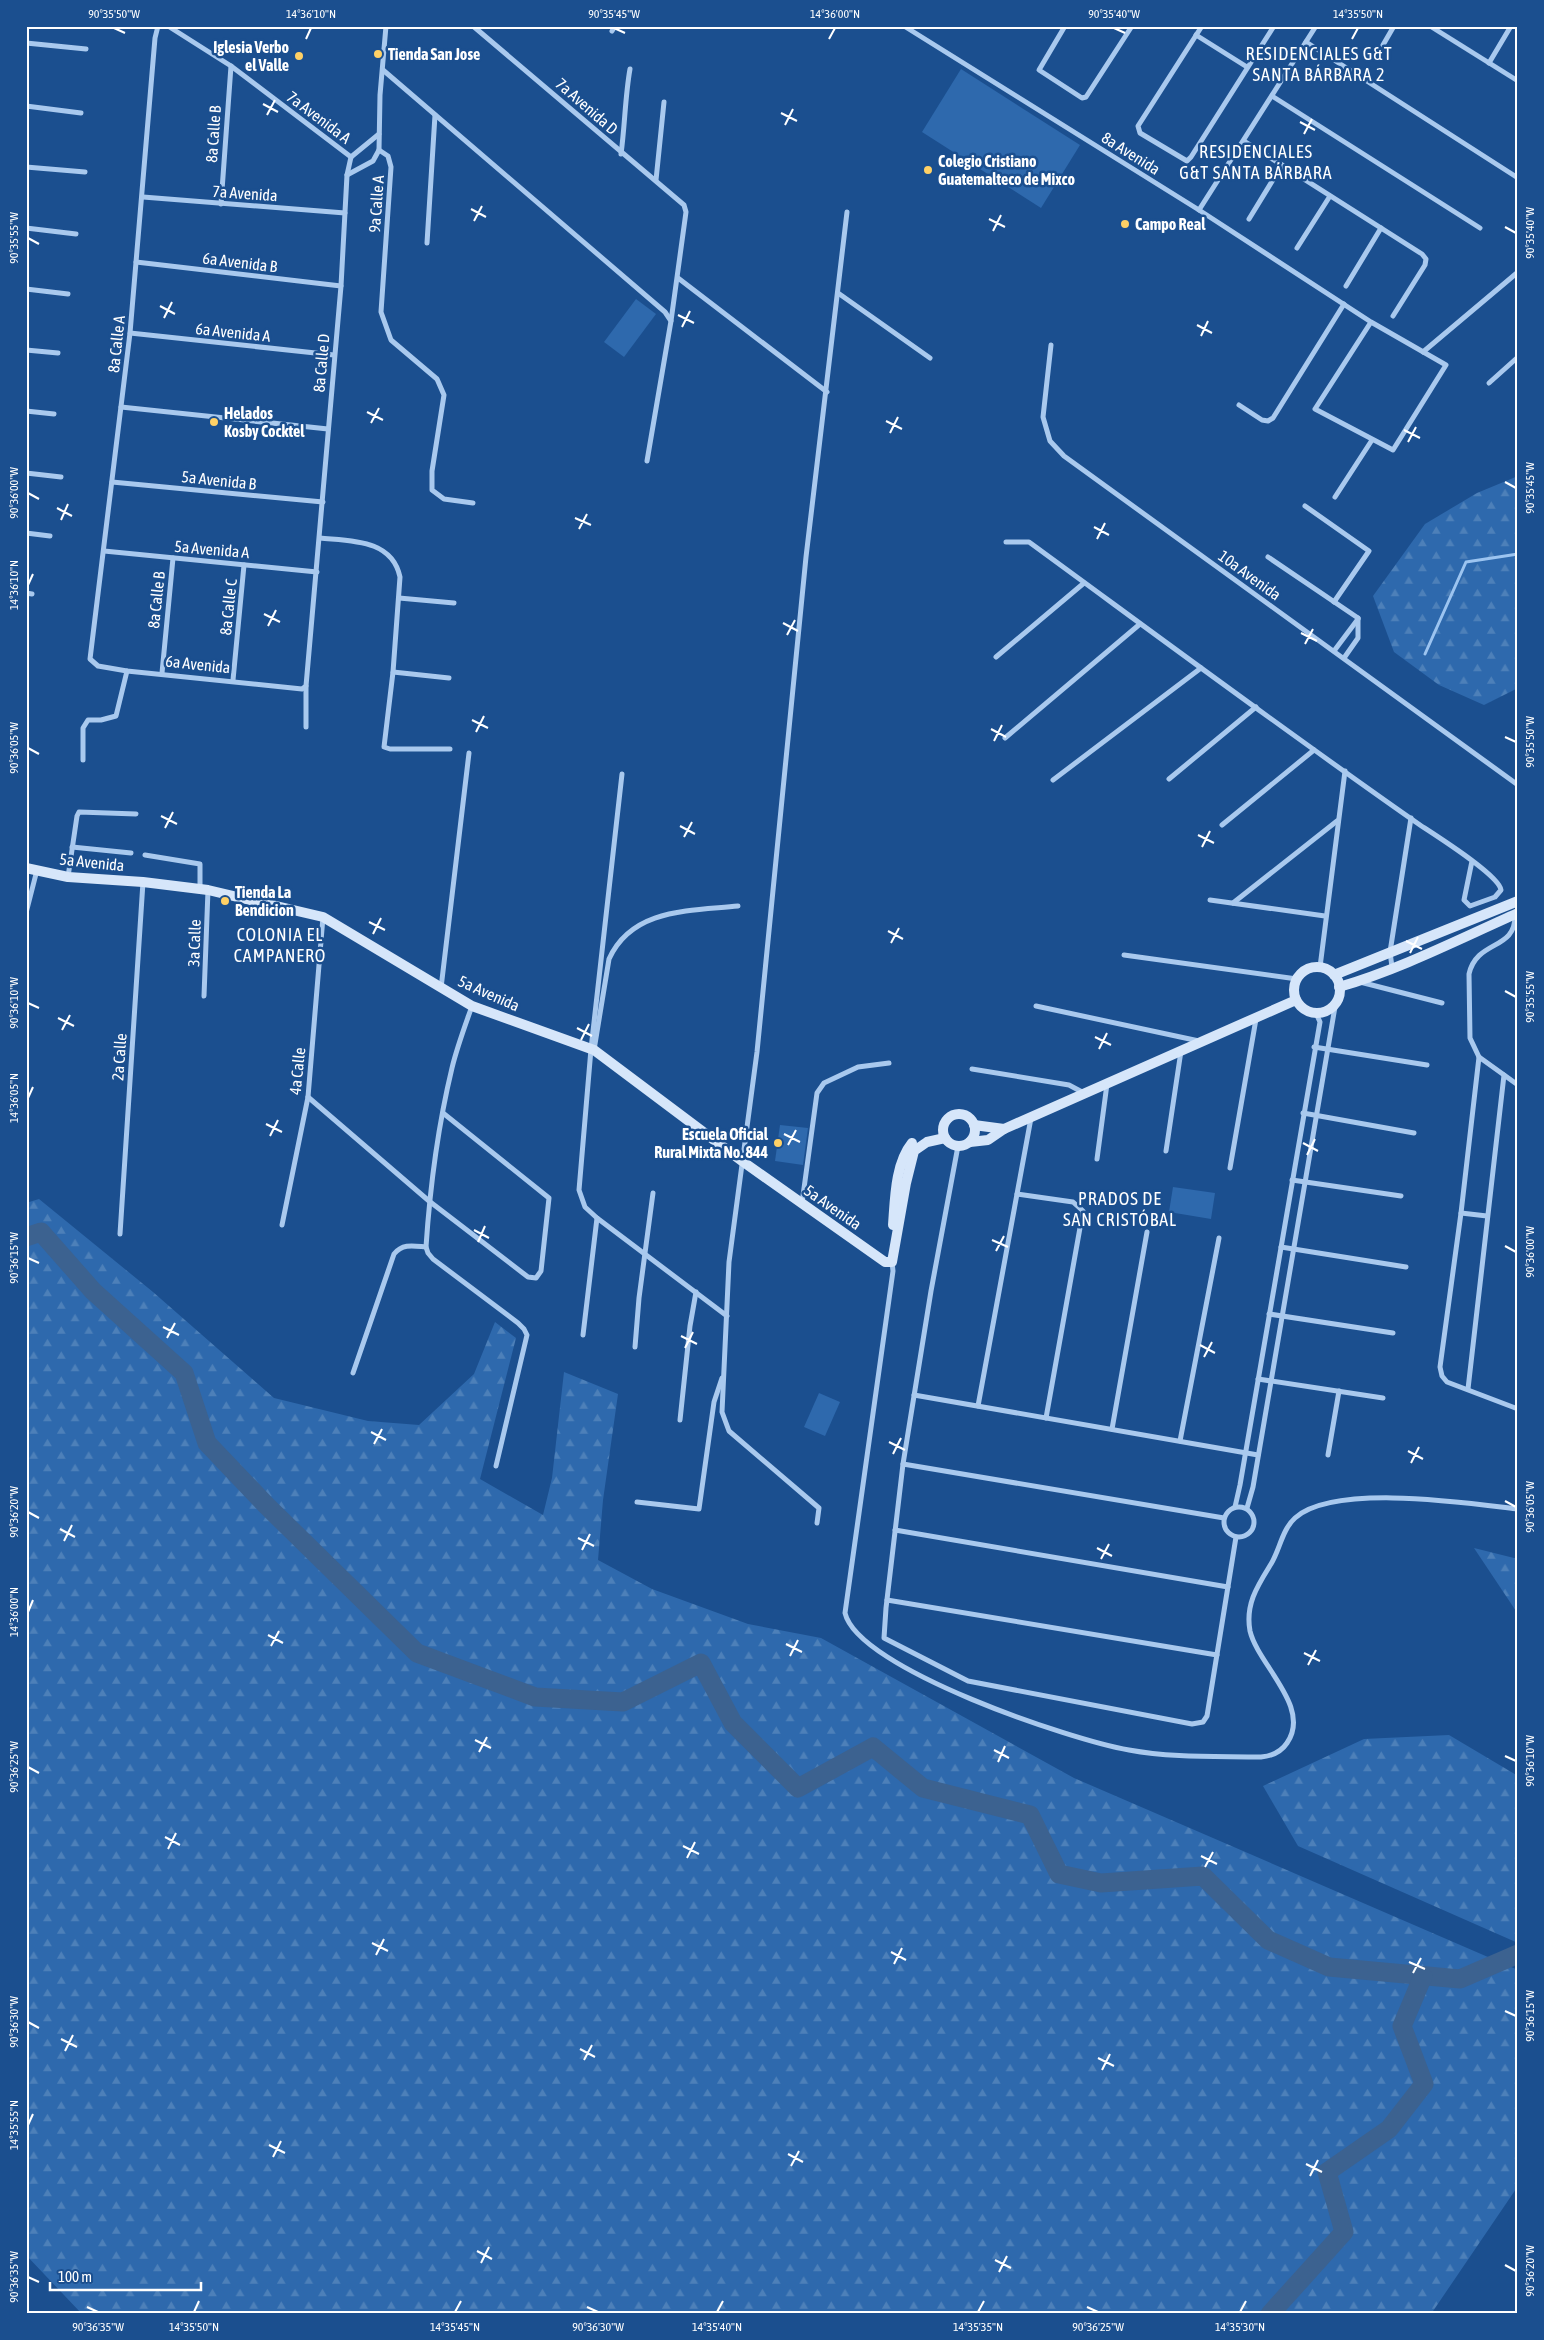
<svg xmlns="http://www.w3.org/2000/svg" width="1544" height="2340" font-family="'Asap Condensed',sans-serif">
  <defs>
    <pattern id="forest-firs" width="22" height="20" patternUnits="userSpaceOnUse" patternTransform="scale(1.25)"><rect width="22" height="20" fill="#2e69ad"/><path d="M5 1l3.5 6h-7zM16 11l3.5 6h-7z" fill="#4d80b9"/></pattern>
  </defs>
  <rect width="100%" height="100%" fill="#1b4f8f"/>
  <!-- forest -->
  <g fill="url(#forest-firs)">
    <polygon points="1518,476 1518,688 1484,705 1439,685 1394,652 1373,596 1425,524 1477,493"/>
    <polygon points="39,1199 153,1292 274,1398 368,1421 419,1425 474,1374 495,1322 516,1338 480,1479 543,1515 552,1478 564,1372 618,1394 603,1500 598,1560 652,1589 748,1624 821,1638 1074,1778 1518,1970 1518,2186 1431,2314 82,2314 26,2255 26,1203"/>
    <polygon points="1474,1548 1518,1559 1518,1614"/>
    <polygon points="1449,1735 1518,1776 1518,1943 1298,1846 1263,1786 1364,1739"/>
  </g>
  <!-- green -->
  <g fill="#2e69ad">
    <polygon points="961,69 1080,145 1041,208 922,132"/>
    <polygon points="636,299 656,314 624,357 604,342"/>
    <polygon points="780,1125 808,1128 803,1165 775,1161"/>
    <polygon points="1173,1187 1215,1193 1211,1219 1169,1212"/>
    <polygon points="819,1393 840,1402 825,1436 804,1427"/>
  </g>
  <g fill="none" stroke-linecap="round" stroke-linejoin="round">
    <!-- stream -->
    <polyline stroke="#9cc4f0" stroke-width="3" points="1425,654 1466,562 1518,554"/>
    <!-- river -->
    <g stroke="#3c6290" stroke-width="19">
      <polyline points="26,1237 41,1232 93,1291 184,1373 207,1443 266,1505 417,1653 535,1697 623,1702 701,1663 733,1723 798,1788 873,1747 923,1788 1030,1815 1059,1874 1101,1883 1203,1876 1268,1940 1329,1967 1460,1979 1518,1954"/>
      <polyline points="1270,2314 1344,2232 1327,2172 1389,2129 1424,2084 1402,2026 1423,1976"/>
    </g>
    <!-- street -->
    <g stroke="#a9c9ee" stroke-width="5">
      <polyline points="158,26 155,38 130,333 90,659 98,666 127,671 302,689 306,686 341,286 347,175 351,157"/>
      <polyline points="168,26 231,66 351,157"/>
      <polyline points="473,26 684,205 686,212 671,321"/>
      <polyline points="904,26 1199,210 1371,322 1446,365 1393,450 1315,409 1371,322"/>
      <polyline points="1065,26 1039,70 1082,98 1086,97 1132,26"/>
      <polyline points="1202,26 1138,126 1140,133 1187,161 1191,157 1274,26"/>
      <polyline points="1430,26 1518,81"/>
      <polyline points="612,31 615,26"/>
      <polyline points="1196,35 1247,67"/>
      <polyline points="1306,42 1518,178"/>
      <polyline points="26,43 86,49"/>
      <polyline points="1383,45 1394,26"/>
      <polyline points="1489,63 1511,26"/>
      <polyline points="383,70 665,312 671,321 647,461"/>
      <polyline points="1272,96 1480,228"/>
      <polyline points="26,106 81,113"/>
      <polyline points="1244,141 1422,254 1426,259 1425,265 1393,316"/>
      <polyline points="379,150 388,156 391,167 381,312 391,340 437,379 444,395 432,471 432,490 444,499 473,503"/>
      <path d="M621,154C625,125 625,97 630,69"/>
      <polyline points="351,157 379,134"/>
      <polyline points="26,167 85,172"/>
      <polyline points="347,175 373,161 379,150 380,95 386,26"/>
      <polyline points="656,180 664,102"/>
      <polyline points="143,197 345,213"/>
      <polyline points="221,204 231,66"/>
      <polyline points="1199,210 1316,26"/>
      <polyline points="1249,219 1282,165"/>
      <polyline points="26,228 76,234"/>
      <polyline points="427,243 435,115"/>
      <polyline points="1297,248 1330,196"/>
      <polyline points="136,262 341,286"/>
      <polyline points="678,278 827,392"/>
      <polyline points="1346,286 1381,228"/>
      <polyline points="26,289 68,294"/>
      <polyline points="838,293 930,358"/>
      <polyline points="130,333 334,355"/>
      <polyline points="1051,345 1043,417 1050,441 1064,456 1518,785"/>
      <polyline points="26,350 58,353"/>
      <polyline points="1423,352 1518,272"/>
      <polyline points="1489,383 1518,357"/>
      <polyline points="1239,405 1262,420 1268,421 1273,418 1344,304"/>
      <polyline points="121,407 328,429"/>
      <polyline points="26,411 54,414"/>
      <polyline points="26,473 61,477"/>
      <polyline points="112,482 323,502"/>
      <polyline points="1335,497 1372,440"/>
      <polyline points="1305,506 1369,551 1334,602"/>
      <polyline points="26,533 50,536"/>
      <path d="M320,538C351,541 392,539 400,577L393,672L384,747L390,749H450"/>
      <path d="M1006,542H1029C1159,637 1288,733 1420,825C1435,835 1499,875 1501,890L1495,897L1470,906L1464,900L1472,861"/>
      <polyline points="104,551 317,572"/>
      <polyline points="1268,557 1358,618"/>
      <polyline points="26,593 32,594"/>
      <polyline points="399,598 454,603"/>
      <polyline points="1334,651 1358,619"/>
      <polyline points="996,657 1084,583"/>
      <polyline points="1344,658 1358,638 1358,618"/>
      <polyline points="393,672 449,678"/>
      <polyline points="162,673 173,558"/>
      <polyline points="233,680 244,565"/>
      <polyline points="306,727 306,686"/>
      <polyline points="1005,738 1140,624"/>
      <polyline points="83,760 83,728 88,720 101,720 116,716 127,671"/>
      <polyline points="622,774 591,1049 579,1190 585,1207 597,1218 727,1316"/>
      <polyline points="1169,779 1256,707"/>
      <polyline points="1053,780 1201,668"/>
      <polyline points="1222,825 1314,750"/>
      <polyline points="72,847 131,853"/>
      <polyline points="145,855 200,864 200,889"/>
      <polyline points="68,877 77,816 79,812 136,814"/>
      <polyline points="1210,900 1325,916"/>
      <polyline points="1233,903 1337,821"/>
      <polyline points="26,913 37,870"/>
      <path d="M1515,915C1516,951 1477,939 1469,974L1470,1038L1479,1057L1518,1085"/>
      <polyline points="1124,955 1297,979"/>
      <polyline points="1320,967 1345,771"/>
      <polyline points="1392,967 1390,952 1411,818"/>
      <polyline points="1360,982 1442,1003"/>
      <polyline points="441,988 469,753"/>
      <polyline points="204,996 208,890"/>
      <path d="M472,1006C465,1026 457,1047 452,1068C438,1126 430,1187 426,1247L428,1253L433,1259L518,1323L524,1329L527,1335L496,1466"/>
      <polyline points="1036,1006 1199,1041"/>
      <polyline points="1314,1047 1427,1065"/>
      <path d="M594,1050L609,959C632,908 690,911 738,906"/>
      <polyline points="1479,1057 1461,1213 1440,1367 1442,1376 1447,1382 1518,1409"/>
      <polyline points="972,1069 1069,1085 1084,1093"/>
      <polyline points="308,1097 429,1201 528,1277 536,1278 541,1271 549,1198 443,1113"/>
      <polyline points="1303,1113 1414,1133"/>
      <polyline points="958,1146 931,1291 903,1464 886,1608 884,1638 968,1681 1192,1724 1203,1722 1207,1716 1236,1537"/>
      <polyline points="1166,1151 1181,1051"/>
      <polyline points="1097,1159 1107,1084"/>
      <polyline points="1230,1168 1256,1019"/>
      <polyline points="1292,1180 1401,1196"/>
      <polyline points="1017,1194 1073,1202 1083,1211 1046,1418"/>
      <polyline points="802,1203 817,1093 824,1083 858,1067 889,1063"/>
      <polyline points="1461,1213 1487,1216"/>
      <polyline points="282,1225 308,1097 323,917"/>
      <polyline points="120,1234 143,882"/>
      <polyline points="1281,1247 1406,1267"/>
      <path d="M892,1262L893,1271L845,1613C858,1669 1074,1741 1129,1750C1172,1758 1217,1756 1261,1757C1272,1756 1281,1752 1287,1743C1312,1707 1258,1665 1250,1631C1245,1604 1258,1585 1271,1564C1280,1549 1282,1530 1295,1518C1334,1483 1468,1503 1518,1509"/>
      <polyline points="1269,1314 1393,1333"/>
      <polyline points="583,1335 597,1218"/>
      <polyline points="635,1347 639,1298 653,1193"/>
      <path d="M353,1373L394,1254C403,1243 414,1246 426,1247"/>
      <polyline points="1258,1379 1383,1398"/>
      <polyline points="1468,1389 1504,1075"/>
      <polyline points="914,1395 1258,1455"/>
      <polyline points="978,1406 1031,1118"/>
      <polyline points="680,1420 690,1326 696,1292"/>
      <polyline points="1112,1429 1147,1232"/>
      <polyline points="1180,1441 1219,1238"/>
      <polyline points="1328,1455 1339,1391"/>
      <polyline points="903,1464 1224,1518"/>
      <polyline points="637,1502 699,1509 714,1402 722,1378"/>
      <circle cx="1239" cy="1522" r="15"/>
      <polyline points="1235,1507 1240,1485 1320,1022 1316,1013"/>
      <polyline points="1247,1508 1253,1487 1336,1001"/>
      <polyline points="817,1523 819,1508 729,1431 722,1412 729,1262 757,1052 806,557 847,212"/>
      <polyline points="895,1530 1228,1587"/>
      <polyline points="887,1600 1217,1655"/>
    </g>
    <!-- secondary -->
    <g stroke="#d6e6fa" stroke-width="10">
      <polyline points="26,868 68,877 143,882 208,890 323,917 472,1006 594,1050 742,1161 885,1262 892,1262 906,1183 914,1151 927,1142 945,1138"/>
      <circle cx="1317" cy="990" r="23"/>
      <polyline points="1334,975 1518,901"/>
      <path d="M1339,987C1401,969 1459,939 1518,913"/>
      <circle cx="959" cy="1130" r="16"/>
      <polyline points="974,1125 1004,1129"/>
      <polyline points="970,1142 988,1140 1004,1129 1296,1000"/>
      <path d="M893,1225C895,1199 895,1164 912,1143"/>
    </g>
  </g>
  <!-- ticks -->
  <path fill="none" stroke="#fff" stroke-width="2" d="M114,28L125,33M614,28L625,33M1114,28L1125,33M306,39L311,28M829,39L835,28M1352,39L1358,28M263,104L278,112M781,113L797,121M267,115L275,100M1300,122L1315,130M785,125L793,109M1304,134L1312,119M471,209L486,217M989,219L1005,227M474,221L482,206M1505,227L1516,233M993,231L1001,215M28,238L39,244M160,306L175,314M678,315L694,323M164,318L172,302M1197,325L1212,333M682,327L690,311M1201,336L1208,321M367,412L383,420M886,421L902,429M371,423L379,408M1404,430L1420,438M890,433L898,417M1408,442L1416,427M1505,482L1516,488M28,493L39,499M57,508L72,516M575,518L591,525M61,520L68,504M1094,527L1109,535M579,529L587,514M1097,539L1105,523M28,585L33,574M264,614L280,622M783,623L798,631M268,626L276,610M1301,633L1317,641M787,635L795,620M1305,644L1313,629M472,720L488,728M991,729L1006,737M476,732L484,716M1505,737L1516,742M994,741L1002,725M28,748L39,754M161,816L177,824M680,826L695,834M165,828L173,812M1198,835L1214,843M684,837L692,822M1202,847L1210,831M369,922L385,930M888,931L903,939M373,934L381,918M1406,941L1422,949M891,943L899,928M1410,953L1418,937M1505,991L1516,997M28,1003L39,1008M58,1018L74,1026M577,1028L592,1036M62,1030L70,1015M1095,1037L1111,1045M581,1040L589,1024M1099,1049L1107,1033M28,1098L33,1087M266,1124L282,1132M784,1134L800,1142M270,1136L278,1120M1303,1143L1318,1151M788,1145L796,1130M1307,1155L1315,1139M474,1230L489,1238M992,1240L1008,1247M478,1242L485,1226M1505,1246L1516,1252M996,1251L1004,1236M28,1258L39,1263M163,1327L179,1335M681,1336L697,1344M167,1338L175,1323M1200,1345L1215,1353M685,1348L693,1332M1204,1357L1212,1342M371,1432L386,1440M889,1442L905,1450M374,1444L382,1429M1408,1451L1423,1459M893,1454L901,1438M1411,1463L1419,1447M1505,1501L1516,1507M28,1512L39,1518M60,1529L75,1537M578,1538L594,1546M64,1541L72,1525M1097,1548L1112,1556M582,1550L590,1534M1101,1559L1109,1544M28,1612L33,1600M268,1635L283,1643M786,1644L802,1652M271,1646L279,1631M1304,1653L1320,1661M790,1656L798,1640M1308,1665L1316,1650M475,1740L491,1748M994,1750L1009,1758M479,1752L487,1737M1505,1756L1516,1761M998,1762L1005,1746M28,1767L39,1773M165,1837L180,1845M683,1846L699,1854M168,1849L176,1833M1201,1856L1217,1864M687,1858L695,1842M1205,1867L1213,1852M372,1943L388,1951M891,1952L906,1960M376,1955L384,1939M1409,1962L1425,1969M894,1964L902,1948M1413,1973L1421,1958M1505,2011L1516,2016M28,2022L39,2028M61,2039L77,2047M580,2049L595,2057M65,2051L73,2035M1098,2058L1114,2066M584,2060L592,2045M1102,2070L1110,2054M28,2125L33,2114M269,2145L285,2153M788,2154L803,2162M273,2157L281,2141M1306,2164L1322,2172M791,2166L799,2151M1310,2176L1318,2160M477,2251L492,2259M995,2260L1011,2268M481,2263L489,2247M1505,2265L1516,2271M999,2272L1007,2256M28,2277L39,2282M87,2307L98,2312M587,2307L598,2312M1087,2307L1098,2312M194,2312L199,2301M455,2312L461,2301M717,2312L723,2301M978,2312L984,2301M1240,2312L1246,2301"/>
  <!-- markers -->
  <g fill="#ffd166" stroke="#1b4f8f" stroke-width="2">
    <circle cx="378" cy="54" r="5"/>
    <circle cx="299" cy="56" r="5"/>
    <circle cx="928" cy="170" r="5"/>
    <circle cx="1125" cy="224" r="5"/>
    <circle cx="214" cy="422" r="5"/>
    <circle cx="225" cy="901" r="5"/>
    <circle cx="778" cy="1143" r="5"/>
  </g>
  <g text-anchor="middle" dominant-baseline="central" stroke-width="5" stroke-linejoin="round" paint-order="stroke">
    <!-- poi labels -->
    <g font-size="16" font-weight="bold" fill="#fff" stroke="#1b4f8f" text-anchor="start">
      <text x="289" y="47" text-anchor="end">Iglesia Verbo<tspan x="289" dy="18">el Valle</tspan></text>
      <text x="388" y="54">Tienda San Jose</text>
      <text x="938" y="161">Colegio Cristiano<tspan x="938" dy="18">Guatemalteco de Mixco</tspan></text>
      <text x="1135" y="224">Campo Real</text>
      <text x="224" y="413">Helados<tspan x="224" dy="18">Kosby Cocktel</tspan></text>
      <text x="235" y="892">Tienda La<tspan x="235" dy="18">Bendicion</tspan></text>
      <text x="768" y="1134" text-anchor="end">Escuela Oficial<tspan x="768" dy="18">Rural Mixta No. 844</tspan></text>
    </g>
    <!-- street labels -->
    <g font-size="16" fill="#fff" stroke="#1b4f8f">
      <text transform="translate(587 106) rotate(41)">7a Avenida D</text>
      <text transform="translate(319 117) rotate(37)">7a Avenida A</text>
      <text transform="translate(213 134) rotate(-86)">8a Calle B</text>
      <text transform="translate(1131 153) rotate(32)">8a Avenida</text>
      <text transform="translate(245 193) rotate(4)">7a Avenida</text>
      <text transform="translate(376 204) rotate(-86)">9a Calle A</text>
      <text transform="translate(240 262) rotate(7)">6a Avenida B</text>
      <text transform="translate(233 332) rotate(6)">6a Avenida A</text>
      <text transform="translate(116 344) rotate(-84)">8a Calle A</text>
      <text transform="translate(321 363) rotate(-85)">8a Calle D</text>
      <text transform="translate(219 480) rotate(6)">5a Avenida B</text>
      <text transform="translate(212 549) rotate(5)">5a Avenida A</text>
      <text transform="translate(1250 575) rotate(36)">10a Avenida</text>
      <text transform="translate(156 600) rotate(-84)">8a Calle B</text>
      <text transform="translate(228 607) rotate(-84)">8a Calle C</text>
      <text transform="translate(198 664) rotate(6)">6a Avenida</text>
      <text transform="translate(92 862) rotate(6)">5a Avenida</text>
      <text transform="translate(194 943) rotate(-88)">3a Calle</text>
      <text transform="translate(489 993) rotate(24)">5a Avenida</text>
      <text transform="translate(119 1057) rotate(-86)">2a Calle</text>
      <text transform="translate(297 1071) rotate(-84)">4a Calle</text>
      <text transform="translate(833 1207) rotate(35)">5a Avenida</text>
    </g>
    <!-- neighbourhood labels -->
    <g font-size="18" letter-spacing="1" fill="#fff" stroke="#1b4f8f">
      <text x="1319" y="53">RESIDENCIALES G&amp;T<tspan x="1319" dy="21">SANTA BÁRBARA 2</tspan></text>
      <text x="1256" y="151">RESIDENCIALES<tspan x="1256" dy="21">G&amp;T SANTA BÁRBARA</tspan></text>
      <text x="280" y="934">COLONIA EL<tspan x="280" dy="21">CAMPANERO</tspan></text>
      <text x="1120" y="1198">PRADOS DE<tspan x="1120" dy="21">SAN CRISTÓBAL</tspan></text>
    </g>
  </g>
  <!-- border -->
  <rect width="1544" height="2340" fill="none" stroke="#1b4f8f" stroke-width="55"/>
  <!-- scale -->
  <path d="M50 2282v8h151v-8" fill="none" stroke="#ffffff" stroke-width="2.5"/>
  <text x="58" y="2282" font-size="15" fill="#ffffff" stroke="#1b4f8f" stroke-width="4" paint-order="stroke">100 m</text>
  <rect x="28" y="28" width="1488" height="2284" fill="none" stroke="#fff" stroke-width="2"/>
  <g font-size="12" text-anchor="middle" fill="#fff">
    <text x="114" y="18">90°35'50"W</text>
    <text x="311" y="18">14°36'10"N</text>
    <text x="614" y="18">90°35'45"W</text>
    <text x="835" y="18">14°36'00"N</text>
    <text x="1114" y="18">90°35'40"W</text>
    <text x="1358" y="18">14°35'50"N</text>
    <text transform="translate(1530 233) rotate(-90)" y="4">90°35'40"W</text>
    <text transform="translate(14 238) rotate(-90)" y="4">90°35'55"W</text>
    <text transform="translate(1530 488) rotate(-90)" y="4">90°35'45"W</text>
    <text transform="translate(14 493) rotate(-90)" y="4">90°36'00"W</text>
    <text transform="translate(14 585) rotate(-90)" y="4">14°36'10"N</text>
    <text transform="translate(1530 742) rotate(-90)" y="4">90°35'50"W</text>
    <text transform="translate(14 748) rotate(-90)" y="4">90°36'05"W</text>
    <text transform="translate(1530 997) rotate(-90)" y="4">90°35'55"W</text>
    <text transform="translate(14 1003) rotate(-90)" y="4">90°36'10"W</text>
    <text transform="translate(14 1098) rotate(-90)" y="4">14°36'05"N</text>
    <text transform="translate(1530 1252) rotate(-90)" y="4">90°36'00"W</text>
    <text transform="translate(14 1258) rotate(-90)" y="4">90°36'15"W</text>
    <text transform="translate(1530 1507) rotate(-90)" y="4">90°36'05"W</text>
    <text transform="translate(14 1512) rotate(-90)" y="4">90°36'20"W</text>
    <text transform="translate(14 1612) rotate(-90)" y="4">14°36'00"N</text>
    <text transform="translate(1530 1761) rotate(-90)" y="4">90°36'10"W</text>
    <text transform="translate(14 1767) rotate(-90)" y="4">90°36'25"W</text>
    <text transform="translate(1530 2016) rotate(-90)" y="4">90°36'15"W</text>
    <text transform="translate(14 2022) rotate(-90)" y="4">90°36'30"W</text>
    <text transform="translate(14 2125) rotate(-90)" y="4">14°35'55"N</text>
    <text transform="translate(1530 2271) rotate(-90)" y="4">90°36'20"W</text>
    <text transform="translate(14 2277) rotate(-90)" y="4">90°36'35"W</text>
    <text x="98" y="2331">90°36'35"W</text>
    <text x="194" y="2331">14°35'50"N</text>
    <text x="455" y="2331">14°35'45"N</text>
    <text x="598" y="2331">90°36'30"W</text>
    <text x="717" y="2331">14°35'40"N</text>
    <text x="978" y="2331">14°35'35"N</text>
    <text x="1098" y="2331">90°36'25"W</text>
    <text x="1240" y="2331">14°35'30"N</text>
  </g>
</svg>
